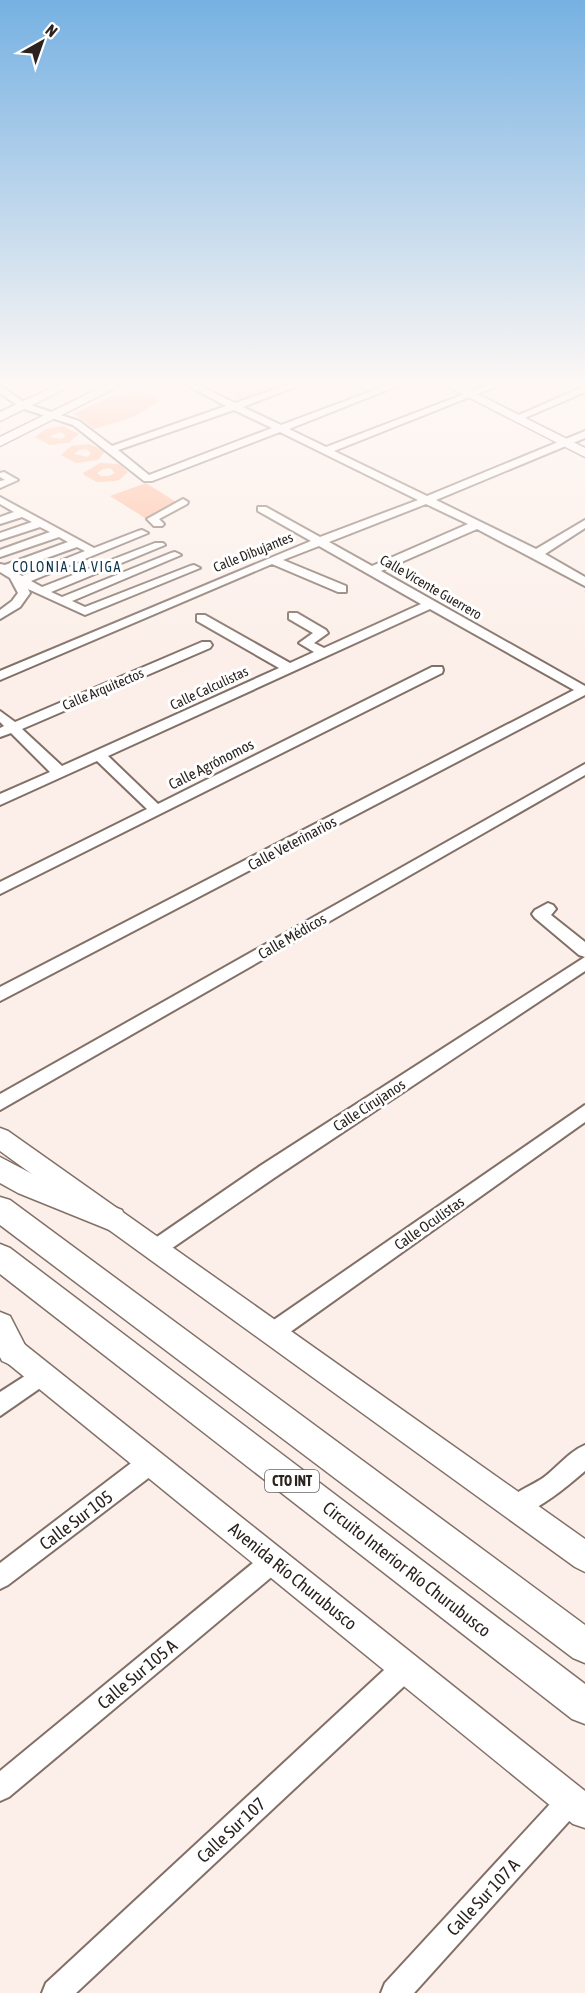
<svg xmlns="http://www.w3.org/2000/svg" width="585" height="1993" font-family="'Asap Condensed',sans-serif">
  <rect width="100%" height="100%" fill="#fcefe9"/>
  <!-- building -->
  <g fill="#feb998" fill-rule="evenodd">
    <polygon points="3,383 54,383 30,394"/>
    <polygon points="207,383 291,383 243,400"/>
    <polygon points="141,390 160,401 133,417 94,429 74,414 115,394 122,398"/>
    <path d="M63,426L79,434L70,441L72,442L50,445L35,437L46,429ZM60,432L66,435L62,439L49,437Z"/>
    <path d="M89,444L105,451L98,460L76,463L61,455L71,446ZM86,449L91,453L88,457L74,454L79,450Z"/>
    <path d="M100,463L119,464L128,472L119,480L115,481L97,482L84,475L83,473ZM110,468L115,473L109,476H101L97,473L103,469Z"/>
    <polygon points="146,483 176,502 145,518 110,496"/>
  </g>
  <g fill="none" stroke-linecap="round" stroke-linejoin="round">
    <!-- minor casing -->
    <g stroke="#827067" stroke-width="4">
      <g id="minor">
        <path d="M183,383H194L235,403L293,383H305L243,407L281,425L393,383H405L289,429L326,447L493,383H505L334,451L427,496L585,431V438L436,500L536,549L585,520V528L545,554L585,577V586L477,529L381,571L585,686V695L0,1001V987L574,690L430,609L108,756L158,804L432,667H442L443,670L442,673L0,894V882L147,809L97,761L0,805V794L50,772L11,733L0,737V728L4,726L0,722V711L15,722L202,642H210L212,645L210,648L22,729L62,766L279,668L197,621V615H205L290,663L314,652L299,643L313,633L289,619V613H297L326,630L328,633L314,643L324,648L421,604L319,546L283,560L346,586V592H338L272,564L0,680V671L311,541L258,511V507H266L320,537L418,500L280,432L152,481H144L73,425L21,408L0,393V386L27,404L79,421L112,446L226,406ZM234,410L272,428L149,475L118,450ZM426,504L468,524L372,566L329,542Z"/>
        <polygon points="585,386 585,392 520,420 512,418"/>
        <polygon points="4,472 18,480 0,488 0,481 5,480 0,477 0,473"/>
        <path d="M0,497L94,548L138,531L142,530L148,533L31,581L42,587L155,543H163L165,545L51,592L62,597L171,553L175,552L181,555L72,601L85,607L190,566L194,565L200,568L85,615L28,589L30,593L20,607L0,619V610L12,601L18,593L10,578L0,572V564L5,565L68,542L59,537L0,557V550L50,532L40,527L0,540V533L32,522L22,517L0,524V517L14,512L0,504ZM77,547L85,551L22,576L13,570Z"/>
        <polygon points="183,499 188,502 187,504 159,519 164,524 162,526 154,526 147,519"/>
        <polygon points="585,764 585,775 0,1110 0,1094"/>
        <polygon points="548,903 553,905 556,909 551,915 585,942 585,971 274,1178 162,1255 155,1258 148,1255 145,1249 148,1243 260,1166 585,957 579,955 535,918 532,914 535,910"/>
        <polygon points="585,1105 585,1122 279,1340 272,1343 265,1340 262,1333 265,1326"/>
        <polygon points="42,1365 49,1368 52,1375 49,1382 0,1416 0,1392"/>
        <path d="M585,1445V1471C564,1489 542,1507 516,1518L508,1515L505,1507C511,1492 530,1487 543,1478C557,1468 568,1452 585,1445Z"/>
        <polygon points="151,1451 159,1454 162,1462 159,1470 8,1585 0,1589 0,1563 143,1454"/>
        <polygon points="273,1549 281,1553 285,1561 281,1569 9,1797 0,1801 0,1771 265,1553"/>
        <polygon points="406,1655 415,1658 418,1667 415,1676 76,1993 42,1993 46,1983 397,1658"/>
        <polygon points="571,1787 580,1791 584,1800 580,1809 414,1993 381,1993 385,1983 562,1791"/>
      </g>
    </g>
    <!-- major casing -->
    <g stroke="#827067" stroke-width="3">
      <g id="major">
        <polygon points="62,383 77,383 0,421 0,412"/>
        <polygon points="110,383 125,383 0,446 0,437"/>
        <polygon points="441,383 456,383 585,448 585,457"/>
        <polygon points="0,1128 8,1131 585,1539 585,1572 575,1567 0,1151"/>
        <polygon points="0,1328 9,1332 585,1791 585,1828 573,1824 0,1357"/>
      </g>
    </g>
    <!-- highway casing -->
    <g stroke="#827067" stroke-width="3">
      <g id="highway">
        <polygon points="0,1157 38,1177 122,1210 126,1219 122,1228 112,1231 18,1193 0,1183"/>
        <polygon points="0,1197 10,1200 585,1625 585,1663 573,1658 0,1225"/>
        <polygon points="0,1244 10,1248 585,1684 585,1724 572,1719 0,1274"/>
        <polygon points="0,1312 10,1316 28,1351 24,1361 13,1366 2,1361 0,1357"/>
      </g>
    </g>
    <!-- minor -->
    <use href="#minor" fill="#fff" fill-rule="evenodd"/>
    <!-- major -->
    <use href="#major" fill="#fff" fill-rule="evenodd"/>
    <!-- highway -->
    <use href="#highway" fill="#fff" fill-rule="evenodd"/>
  </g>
  <!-- sky -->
  <linearGradient id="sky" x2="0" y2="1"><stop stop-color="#76b1e2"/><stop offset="0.58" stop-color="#fef8f5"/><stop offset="1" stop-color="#fef8f5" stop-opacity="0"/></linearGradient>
  <rect width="585" height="662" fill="url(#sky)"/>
  <g text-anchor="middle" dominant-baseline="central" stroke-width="6" stroke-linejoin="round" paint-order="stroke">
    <!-- far-street labels -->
    <g font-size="14" fill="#2b231f" stroke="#fff">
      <text transform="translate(253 552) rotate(-22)">Calle Dibujantes</text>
      <text transform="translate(431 587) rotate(30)">Calle Vicente Guerrero</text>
      <text transform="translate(209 688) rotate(-25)">Calle Calculistas</text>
      <text transform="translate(103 689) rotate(-23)">Calle Arquitectos</text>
    </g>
    <!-- far-neighbourhood labels -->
    <g font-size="14" letter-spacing="1.5" fill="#0d344c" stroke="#fff">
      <text x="67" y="567">COLONIA LA VIGA</text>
    </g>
    <!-- shield labels -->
    <rect fill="#fff" stroke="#6b6562" stroke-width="1.5" x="265" y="1470" width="54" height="22" rx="4.5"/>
    <g font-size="14" font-weight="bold" fill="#2b231f">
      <text x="292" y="1481">CTO INT</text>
    </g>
    <!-- street labels -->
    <g font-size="15" fill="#2b231f" stroke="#fff">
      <text transform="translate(211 764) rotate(-27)">Calle Agrónomos</text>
      <text transform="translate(292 843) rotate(-28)">Calle Veterinarios</text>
      <text transform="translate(292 936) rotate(-30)">Calle Médicos</text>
      <text transform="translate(369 1105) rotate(-33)">Calle Cirujanos</text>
      <text transform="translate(429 1223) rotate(-35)">Calle Oculistas</text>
    </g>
    <!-- near-street labels -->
    <g font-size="18" fill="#2b231f" stroke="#fff">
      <text transform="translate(76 1520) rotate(-37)">Calle Sur 105</text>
      <text transform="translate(407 1569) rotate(38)">Circuito Interior Río Churubusco</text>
      <text transform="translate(293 1576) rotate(39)">Avenida Río Churubusco</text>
      <text transform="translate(137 1674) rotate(-40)">Calle Sur 105 A</text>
      <text transform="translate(231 1830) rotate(-43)">Calle Sur 107</text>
      <text transform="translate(483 1897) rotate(-47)">Calle Sur 107 A</text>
    </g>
  </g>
  <!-- north arrow -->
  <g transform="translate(42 42) rotate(40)" stroke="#ffffff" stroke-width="4.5" paint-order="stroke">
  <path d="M0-4.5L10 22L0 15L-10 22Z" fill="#2b231f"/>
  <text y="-9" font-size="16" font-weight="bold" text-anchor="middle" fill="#2b231f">N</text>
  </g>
</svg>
